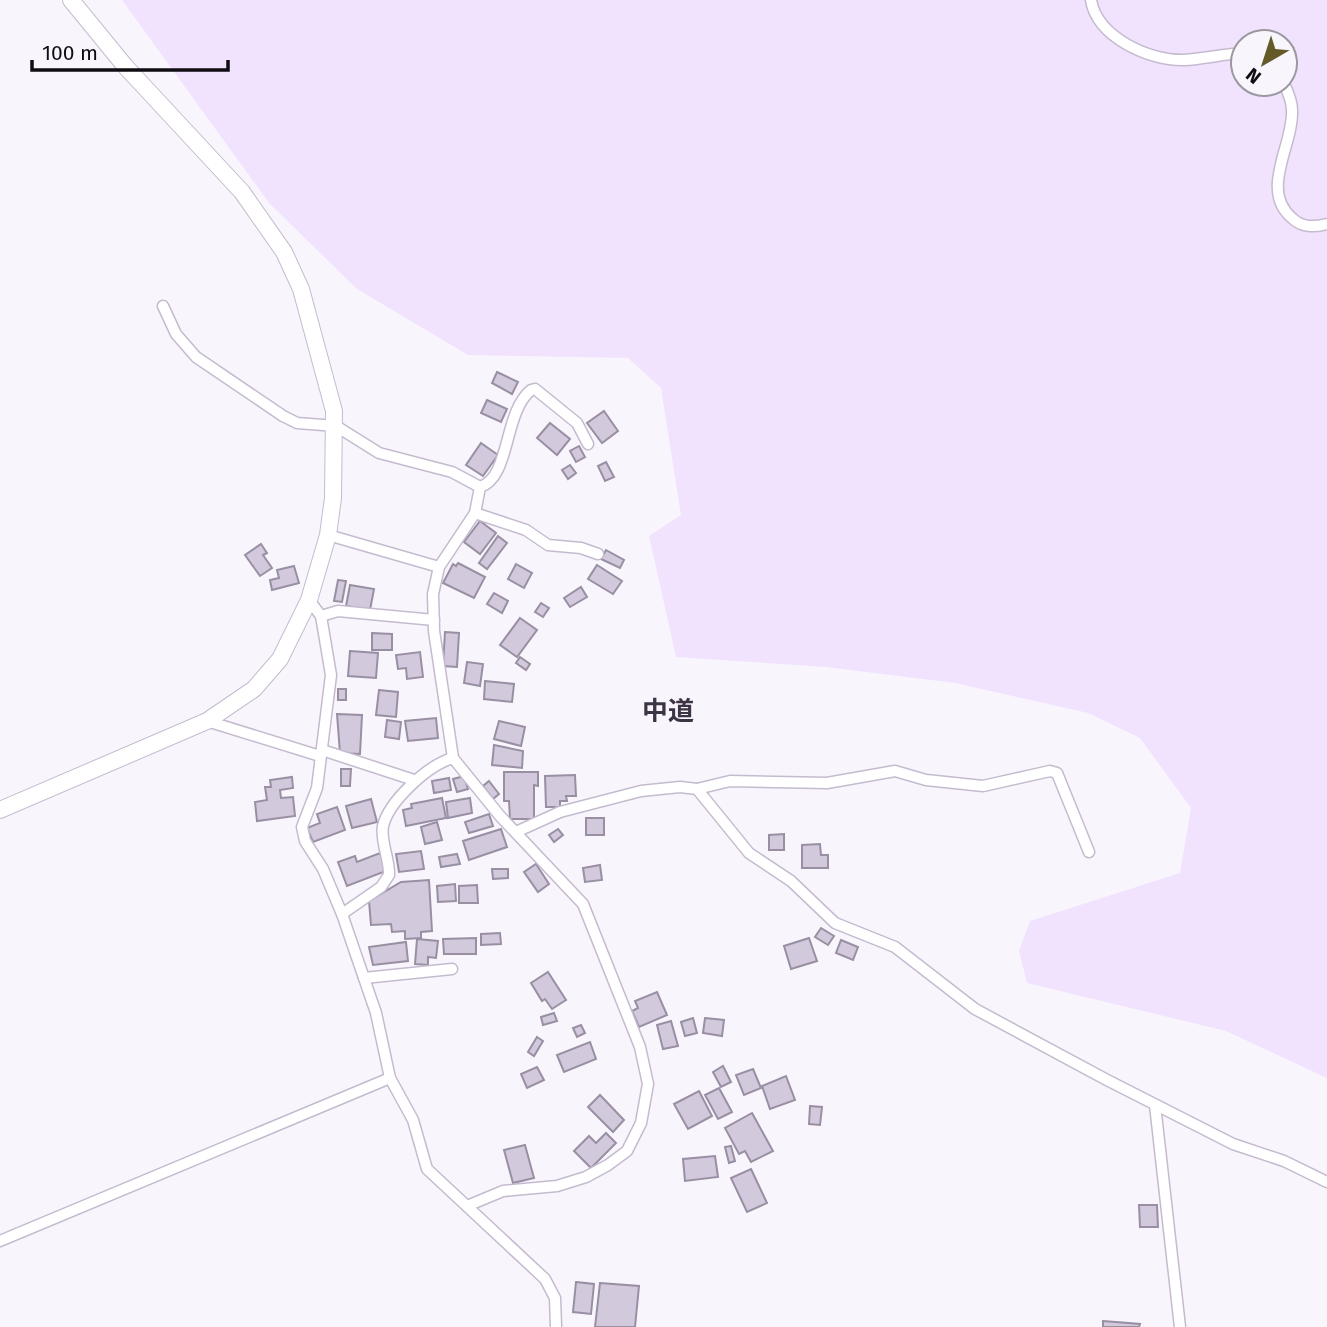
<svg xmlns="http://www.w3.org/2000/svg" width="1327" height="1327" font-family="'Fira Sans','Noto Sans JP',sans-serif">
  <rect width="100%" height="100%" fill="#f9f5fd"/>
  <!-- green -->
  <path fill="#f1e3fe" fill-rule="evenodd" d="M122,0H1327V1078L1226,1031L1027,983L1019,951L1030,921L1180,873L1191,808L1140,738L1088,713L955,683L826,667L676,657L649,536L681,515L661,388L628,358L468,355L357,289L269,203ZM1243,42H1285V84H1243Z"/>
  <!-- building -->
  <g fill="#d3c9dd" stroke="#998fa3" stroke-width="2">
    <polygon points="497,372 518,382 512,394 492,383"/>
    <polygon points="487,400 507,409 501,422 481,413"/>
    <polygon points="604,411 618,431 602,443 587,423"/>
    <polygon points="550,423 570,439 557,455 537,438"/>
    <polygon points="481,443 498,455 483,476 466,465"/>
    <polygon points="579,446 585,457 576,462 570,451"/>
    <polygon points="606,462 614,477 605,481 598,466"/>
    <polygon points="570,465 576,473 568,479 562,470"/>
    <polygon points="480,521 496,533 480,554 464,542"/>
    <polygon points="498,536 507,543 487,569 479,563"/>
    <polygon points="261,544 267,553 263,555 272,568 260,576 245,555"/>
    <polygon points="606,550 624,560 620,568 601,559"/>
    <polygon points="458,563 485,577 474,598 443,583 453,564 456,566"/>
    <polygon points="516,564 532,573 524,588 508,579"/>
    <polygon points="597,565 622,581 613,594 588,579"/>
    <polygon points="294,566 299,583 272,590 270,580 279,578 277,570"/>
    <polygon points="338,580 346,581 342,602 334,601"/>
    <polygon points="350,585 374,589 370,610 346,606"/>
    <polygon points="581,587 587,597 570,607 564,598"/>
    <polygon points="494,593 508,601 502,613 487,604"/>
    <polygon points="541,603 549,608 543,617 535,612"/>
    <polygon points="520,618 537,630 517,657 500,645"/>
    <polygon points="445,632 459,633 457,667 443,666"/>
    <polygon points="372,633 392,634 392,650 372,650"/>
    <polygon points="350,651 378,653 376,678 348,676"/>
    <polygon points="420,652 423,677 407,679 406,668 398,669 396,655"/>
    <polygon points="520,657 530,664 526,670 516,663"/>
    <polygon points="467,662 483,664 480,686 464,683"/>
    <polygon points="485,681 514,684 512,702 484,699"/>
    <rect x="338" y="689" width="8" height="11"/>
    <polygon points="379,690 398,692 396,717 376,715"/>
    <polygon points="337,714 362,715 360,754 340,753"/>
    <polygon points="436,718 438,738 408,741 405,721"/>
    <polygon points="387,720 401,722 399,739 385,737"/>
    <polygon points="499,721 525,727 521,746 494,739"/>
    <polygon points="494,745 523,751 522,768 492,765"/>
    <polygon points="341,769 351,769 350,786 341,786"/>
    <polygon points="504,772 538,772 538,786 534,785 534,819 510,819 509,801 504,801"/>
    <polygon points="575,775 576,796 566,796 567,801 560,801 560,807 546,807 545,776"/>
    <polygon points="464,776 468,789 457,792 453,779"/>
    <polygon points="292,777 293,788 280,790 281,798 293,797 295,816 257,821 255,802 267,800 265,787 271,787 270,780"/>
    <polygon points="449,778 451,790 434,793 432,781"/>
    <polygon points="489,781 499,794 493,799 483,786"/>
    <polygon points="442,798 446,818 406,826 403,810 412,808 411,804"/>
    <polygon points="470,798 472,813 448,818 446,802"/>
    <polygon points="371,799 377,822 352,828 346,806"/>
    <polygon points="337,807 345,830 313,842 307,828 320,823 317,814"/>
    <polygon points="489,814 493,826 469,833 465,822"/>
    <rect x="586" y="818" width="18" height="17"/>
    <polygon points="437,822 442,840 425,844 421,827"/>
    <polygon points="501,829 507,847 469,860 463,841"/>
    <polygon points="558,829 563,835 554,842 549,835"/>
    <polygon points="784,834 784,850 769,850 769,835"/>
    <polygon points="820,844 821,855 828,855 828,868 802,868 802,845"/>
    <polygon points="421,851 424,869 399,872 396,854"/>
    <polygon points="380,853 386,871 347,886 338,862 355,856 357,862"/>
    <polygon points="457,854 460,864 441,867 439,857"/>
    <polygon points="536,864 549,884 538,892 524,872"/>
    <polygon points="600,865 602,880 585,882 583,868"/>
    <polygon points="492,869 508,869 508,878 493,879"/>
    <polygon points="429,880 432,931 421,932 421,938 405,939 405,931 392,932 391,924 371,925 369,901 401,882"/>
    <polygon points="455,884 456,901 438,902 437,886"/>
    <polygon points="477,885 478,903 459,903 459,886"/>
    <polygon points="821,928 834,936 828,945 815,937"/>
    <polygon points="500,933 501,944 481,945 481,934"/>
    <polygon points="476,938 476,954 444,954 443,939"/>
    <polygon points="809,938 817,961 791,969 784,946"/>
    <polygon points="417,939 438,941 436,958 428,957 428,965 415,964"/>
    <polygon points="841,940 858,947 853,960 836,953"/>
    <polygon points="406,942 408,961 373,965 369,947"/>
    <polygon points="548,972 566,1000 552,1009 545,999 542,1001 531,983"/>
    <polygon points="657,992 667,1015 639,1027 632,1011 638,1008 635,1001"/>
    <polygon points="554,1013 557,1021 543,1025 541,1017"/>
    <polygon points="693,1018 697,1033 685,1036 681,1022"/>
    <polygon points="705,1018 724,1020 722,1036 703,1033"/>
    <polygon points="671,1021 678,1046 663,1049 657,1025"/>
    <polygon points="581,1025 585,1033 577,1037 573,1028"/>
    <polygon points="537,1037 543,1041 534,1056 528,1052"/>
    <polygon points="590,1042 596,1059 564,1072 557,1055"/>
    <polygon points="723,1066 731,1082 721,1087 713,1072"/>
    <polygon points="537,1067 544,1080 527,1088 521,1074"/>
    <polygon points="753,1069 761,1088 744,1095 736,1075"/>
    <polygon points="786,1076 795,1100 770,1109 762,1086"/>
    <polygon points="719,1088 732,1112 718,1119 705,1095"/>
    <polygon points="699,1091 712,1116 688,1129 674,1104"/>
    <polygon points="600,1095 624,1120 613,1132 588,1107"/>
    <polygon points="810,1106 822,1107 820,1125 809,1124"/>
    <polygon points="752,1113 773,1151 751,1162 745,1151 739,1154 725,1128"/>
    <polygon points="606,1133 616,1143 591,1168 574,1151 589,1136 596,1143"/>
    <polygon points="525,1145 534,1178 513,1183 504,1150"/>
    <polygon points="731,1146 735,1161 729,1163 725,1147"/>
    <polygon points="715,1156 718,1177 685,1181 683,1159"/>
    <polygon points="751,1169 767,1203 747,1212 731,1178"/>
    <polygon points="1139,1205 1157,1205 1158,1227 1140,1227"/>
    <polygon points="576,1282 594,1284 591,1314 573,1312"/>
    <polygon points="600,1283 639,1286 635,1327 595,1327"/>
    <polygon points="1103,1321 1140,1324 1139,1327 1103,1327"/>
  </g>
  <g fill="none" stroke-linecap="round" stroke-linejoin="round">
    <!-- street casing -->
    <g stroke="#c5bbcf" stroke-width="13">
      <g id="street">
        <path d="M1091,0C1097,37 1149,61 1184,60C1204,59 1223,54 1243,53"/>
        <path d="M1284,84C1288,92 1292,101 1292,110C1294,144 1259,190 1292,218C1302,228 1314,227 1327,224"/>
        <polyline points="163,306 176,334 196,357 283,416 297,423 336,426 379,453 452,472 480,487 475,513 439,567 433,594 434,631 453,758 500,816 583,904 640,1047 648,1084 641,1123 627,1151 608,1165 586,1177 557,1186 503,1191 467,1206"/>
        <path d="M480,487C511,477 503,413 531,390L535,389L577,423L588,444"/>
        <polyline points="475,513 526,530 548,545 581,548 598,554"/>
        <polyline points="328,535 439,567"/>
        <polyline points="309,600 321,616 331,675 317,788 302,827 305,841 323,869 342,914 376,1013 390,1078 413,1120 427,1169 545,1279 555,1298 556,1327"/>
        <polyline points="321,616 338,611 434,620"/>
        <polyline points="207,721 320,756"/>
        <polyline points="322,750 414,780"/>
        <polyline points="697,789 749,853 791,881 835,923 895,947 975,1009 1107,1080 1233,1144 1284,1161 1327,1182"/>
        <polyline points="516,832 560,812 641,791 680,787 697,789 730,781 827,783 895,771 926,780 983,786 1050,771 1057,773 1089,852"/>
        <path d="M342,914L381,887L389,875C390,860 380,841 383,826C389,801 428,765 453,758"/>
        <polyline points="364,978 452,969"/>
        <polyline points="1155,1105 1180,1327"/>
        <polyline points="0,1241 390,1078"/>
      </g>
    </g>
    <!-- secondary casing -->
    <g stroke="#c5bbcf" stroke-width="18">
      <polyline id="secondary" points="0,810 207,721 254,689 280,659 309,600 328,535 333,498 334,411 301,289 284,252 242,192 125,66 71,0"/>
    </g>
    <!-- street -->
    <use href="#street" stroke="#fff" stroke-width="10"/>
    <!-- secondary -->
    <use href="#secondary" stroke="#fff" stroke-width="16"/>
  </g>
  <g text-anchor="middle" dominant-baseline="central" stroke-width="5" stroke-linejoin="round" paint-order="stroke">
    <!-- neighbourhood labels -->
    <g font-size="26" font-weight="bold" fill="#3c3344" stroke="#f9f5fd">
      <text x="668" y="711">中道</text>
    </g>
  </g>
  <!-- north arrow -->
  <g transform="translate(1264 63) rotate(219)"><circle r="33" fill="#f9f5fd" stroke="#9b989f" stroke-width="2"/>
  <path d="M0-5L12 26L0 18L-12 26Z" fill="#645a27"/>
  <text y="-10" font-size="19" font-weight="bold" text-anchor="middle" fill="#0f0c12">N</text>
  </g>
  <!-- scale -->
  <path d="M32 60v10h196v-10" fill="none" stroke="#0f0c12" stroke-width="3.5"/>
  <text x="42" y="60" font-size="21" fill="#0f0c12" stroke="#f9f5fd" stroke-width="5" paint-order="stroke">100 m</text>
</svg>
